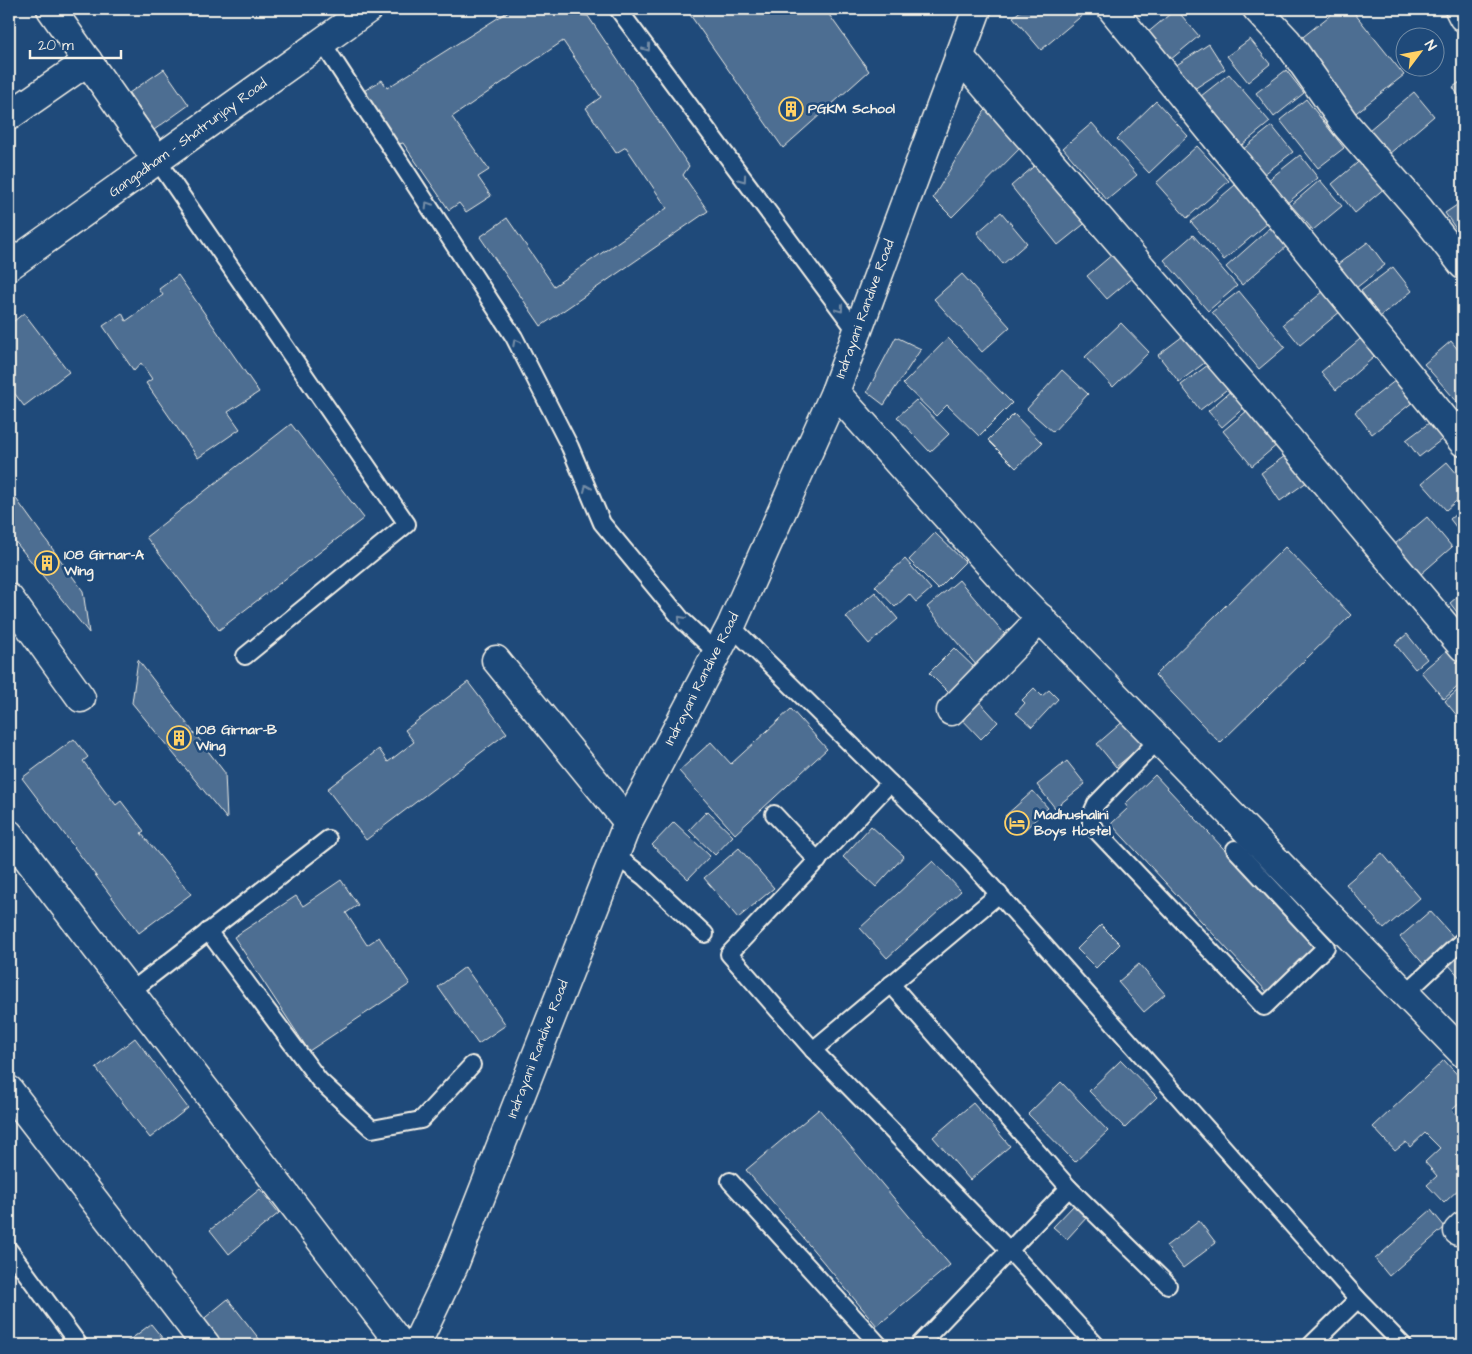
<svg xmlns="http://www.w3.org/2000/svg" width="1472" height="1354" font-family="'Architects Daughter',sans-serif">
  <rect width="100%" height="100%" fill="#1f4a7a"/>
  <filter id="ink" filterUnits="userSpaceOnUse"><feTurbulence type="fractalNoise" baseFrequency=".02" numOctaves="2"/><feDisplacementMap in="SourceGraphic" scale="10" xChannelSelector="R" yChannelSelector="G"/><feConvolveMatrix kernelMatrix="1 2 1 2 8 2 1 2 1" color-interpolation-filters="sRGB"/></filter>
  <g filter="url(#ink)">
    <!-- building -->
    <g fill="#4d6e92" stroke="#f4f1e8">
      <polygon points="512,9 571,9 575,15 588,16 689,166 683,175 708,211 541,326 480,237 507,218 554,286 667,208 626,147 616,153 586,108 601,97 563,41 452,117 489,170 478,177 491,196 466,212 459,203 449,210 403,143 395,145 362,92 382,80 387,88"/>
      <polygon points="686,9 825,9 869,71 783,148"/>
      <polygon points="1023,9 1081,9 1085,13 1041,50 1013,17"/>
      <polygon points="1176,9 1199,36 1170,60 1146,34"/>
      <polygon points="1338,9 1351,9 1404,75 1352,116 1294,44"/>
      <polygon points="1250,39 1270,64 1248,82 1227,56"/>
      <polygon points="1209,44 1225,69 1191,91 1175,66"/>
      <polygon points="164,69 189,105 154,130 129,93"/>
      <polygon points="1286,70 1304,93 1274,117 1256,93"/>
      <polygon points="1229,74 1270,122 1242,145 1201,96"/>
      <polygon points="1463,80 1463,103 1453,87"/>
      <polygon points="1414,92 1434,116 1389,154 1369,130"/>
      <polygon points="1306,99 1344,148 1318,168 1280,120"/>
      <polygon points="1156,101 1188,136 1149,173 1117,139"/>
      <polygon points="992,104 1029,139 952,217 933,198 984,112"/>
      <polygon points="1092,123 1137,175 1107,200 1063,148"/>
      <polygon points="1272,126 1293,152 1263,175 1242,150"/>
      <polygon points="1197,146 1229,181 1187,218 1156,183"/>
      <polygon points="1300,155 1318,178 1286,204 1267,181"/>
      <polygon points="1363,158 1386,187 1355,213 1332,184"/>
      <polygon points="1040,161 1088,221 1058,245 1011,186"/>
      <polygon points="1320,180 1342,206 1313,230 1291,205"/>
      <polygon points="1235,185 1268,223 1224,260 1191,222"/>
      <polygon points="1463,201 1463,224 1456,229 1445,213"/>
      <polygon points="1001,212 1027,243 1003,264 977,233"/>
      <polygon points="1271,227 1287,246 1242,285 1226,267"/>
      <polygon points="1193,235 1237,286 1208,311 1164,260"/>
      <polygon points="1368,242 1385,265 1356,288 1338,264"/>
      <polygon points="1113,254 1133,277 1107,299 1087,276"/>
      <polygon points="1393,267 1412,291 1380,317 1361,291"/>
      <polygon points="962,274 1010,327 982,352 934,299"/>
      <polygon points="178,275 259,392 228,412 240,429 198,458 146,383 152,379 141,363 134,371 103,326 122,313 126,321 163,295 159,289"/>
      <polygon points="1239,291 1285,347 1259,369 1212,312"/>
      <polygon points="1324,291 1341,311 1300,345 1283,324"/>
      <polygon points="24,313 69,372 24,406 9,386 9,325"/>
      <polygon points="1121,323 1149,352 1113,387 1085,357"/>
      <polygon points="1187,333 1207,361 1179,382 1158,355"/>
      <polygon points="1366,334 1381,351 1336,390 1321,372"/>
      <polygon points="896,337 921,349 884,405 867,392"/>
      <polygon points="948,338 1012,403 979,436 947,405 936,416 903,384"/>
      <polygon points="1451,341 1463,356 1463,403 1460,405 1424,364"/>
      <polygon points="1212,362 1230,387 1200,410 1181,385"/>
      <polygon points="1062,370 1088,394 1053,432 1027,409"/>
      <polygon points="1396,380 1413,402 1372,434 1355,412"/>
      <polygon points="1233,389 1247,405 1222,427 1208,411"/>
      <polygon points="916,400 949,434 930,452 897,417"/>
      <polygon points="1248,410 1278,444 1252,466 1223,431"/>
      <polygon points="1014,414 1042,443 1016,468 988,440"/>
      <polygon points="1433,420 1445,437 1419,457 1406,440"/>
      <polygon points="291,424 364,518 219,630 146,537"/>
      <polygon points="1292,451 1311,479 1280,501 1261,473"/>
      <polygon points="1447,462 1463,481 1463,495 1446,510 1422,483"/>
      <polygon points="9,489 83,591 89,633 9,534"/>
      <polygon points="1463,508 1463,536 1450,519"/>
      <polygon points="1427,517 1452,547 1421,574 1395,544"/>
      <polygon points="935,533 965,562 938,589 909,560"/>
      <polygon points="1285,547 1351,615 1220,743 1155,675"/>
      <polygon points="905,559 931,589 916,602 909,594 895,607 875,586"/>
      <polygon points="959,580 1009,639 977,666 927,607"/>
      <polygon points="875,592 898,619 869,644 846,617"/>
      <polygon points="1463,592 1463,620 1450,603"/>
      <polygon points="1407,634 1427,659 1415,669 1395,644"/>
      <polygon points="1451,647 1463,661 1463,682 1444,699 1421,672"/>
      <polygon points="954,648 978,671 952,696 929,673"/>
      <polygon points="138,660 225,773 227,819 132,703"/>
      <polygon points="468,682 507,733 366,840 327,789 379,749 388,762 414,742 405,730"/>
      <polygon points="1463,686 1463,723 1445,701"/>
      <polygon points="1034,688 1042,696 1049,690 1058,699 1032,727 1016,713 1025,703 1022,700"/>
      <polygon points="976,698 998,722 981,739 958,715"/>
      <polygon points="791,709 827,749 735,834 679,771 711,742 731,764"/>
      <polygon points="1126,719 1145,743 1116,767 1097,744"/>
      <polygon points="74,739 88,757 83,761 116,805 121,801 144,831 141,833 191,894 139,933 22,778"/>
      <polygon points="1067,761 1085,784 1055,808 1037,785"/>
      <polygon points="1155,775 1316,948 1268,993 1111,824 1128,808 1125,804"/>
      <polygon points="1033,791 1048,808 1020,834 1005,816"/>
      <polygon points="707,811 733,836 715,855 689,830"/>
      <polygon points="674,822 710,856 688,879 652,845"/>
      <polygon points="871,826 904,856 876,887 843,857"/>
      <polygon points="739,848 774,888 738,918 704,878"/>
      <polygon points="1382,853 1420,898 1384,929 1346,884"/>
      <polygon points="933,861 961,891 887,958 860,928"/>
      <polygon points="341,880 358,905 346,913 367,945 379,937 410,984 309,1051 234,937 296,896 303,906"/>
      <polygon points="1430,911 1456,940 1426,967 1400,937"/>
      <polygon points="1101,925 1120,944 1096,968 1077,949"/>
      <polygon points="1463,949 1463,981 1447,963"/>
      <polygon points="1139,964 1165,994 1144,1012 1118,982"/>
      <polygon points="465,967 506,1025 478,1044 438,987"/>
      <polygon points="135,1038 188,1108 150,1138 96,1068"/>
      <polygon points="1121,1060 1157,1097 1125,1128 1089,1091"/>
      <polygon points="1444,1060 1463,1081 1463,1088 1459,1091 1463,1096 1463,1100 1452,1110 1463,1122 1463,1185 1444,1203 1427,1185 1437,1176 1425,1162 1440,1148 1425,1133 1410,1147 1406,1142 1395,1151 1373,1127"/>
      <polygon points="1061,1082 1108,1131 1075,1162 1028,1114"/>
      <polygon points="973,1103 1010,1146 970,1180 933,1137"/>
      <polygon points="819,1109 950,1265 877,1326 746,1170"/>
      <polygon points="260,1189 279,1213 229,1254 210,1230"/>
      <polygon points="1075,1204 1088,1216 1067,1239 1053,1227"/>
      <polygon points="1431,1210 1445,1227 1389,1276 1375,1259"/>
      <polygon points="1199,1221 1216,1243 1183,1268 1166,1246"/>
      <polygon points="228,1299 260,1340 253,1345 220,1345 201,1321"/>
      <polygon points="151,1324 168,1345 123,1345"/>
    </g>
    <g fill="none" stroke-linecap="round" stroke-linejoin="round">
      <!-- service casing -->
      <g stroke="#f4f1e8" stroke-width="20">
        <g id="service">
          <polyline points="618,9 857,332"/>
          <polyline points="322,42 514,337 570,447 602,523 683,621 717,653"/>
          <polyline points="157,160 407,524 245,656"/>
          <polyline points="731,626 971,863 1358,1299 1403,1345"/>
          <polyline points="1159,739 1096,804 1091,815 1091,825 1264,1007 1326,947 1235,849"/>
          <polyline points="890,783 729,954 813,1050 1009,1250 1096,1345"/>
          <polyline points="774,814 818,861"/>
          <polyline points="615,855 644,877 705,934"/>
          <polyline points="208,931 319,1080 372,1129 421,1120 472,1065"/>
          <polyline points="891,984 1069,1188 1168,1285"/>
          <polyline points="130,992 328,839"/>
          <polyline points="1406,993 1463,940"/>
          <polyline points="813,1050 999,894"/>
          <polyline points="730,1181 879,1345"/>
          <polyline points="9,1250 79,1345"/>
          <polyline points="919,1345 1069,1188"/>
          <polyline points="1311,1345 1358,1299"/>
        </g>
      </g>
      <!-- minor casing -->
      <g stroke="#f4f1e8" stroke-width="31">
        <g id="minor">
          <polyline points="51,9 157,160"/>
          <polyline points="1112,9 1463,442"/>
          <polyline points="1257,9 1287,41 1346,125 1420,210 1463,265"/>
          <polyline points="1459,9 1463,17"/>
          <polyline points="959,56 1244,386 1463,647"/>
          <polyline points="9,116 88,61"/>
          <polyline points="835,392 1006,583 1463,1053"/>
          <polyline points="9,598 81,698"/>
          <polyline points="496,660 628,822"/>
          <polyline points="951,711 1041,618"/>
          <polyline points="9,834 401,1345"/>
          <polyline points="9,1090 206,1345"/>
          <polyline points="1458,1231 1463,1226"/>
        </g>
      </g>
      <!-- tertiary casing -->
      <g stroke="#f4f1e8" stroke-width="31">
        <polyline id="tertiary" points="416,1345 454,1265 628,822 731,626 835,392 977,9"/>
      </g>
      <!-- primary casing -->
      <g stroke="#f4f1e8" stroke-width="31">
        <polyline id="primary" points="9,266 368,9"/>
      </g>
      <!-- service -->
      <use href="#service" stroke="#1f4a7a" stroke-width="16"/>
      <!-- minor -->
      <use href="#minor" stroke="#1f4a7a" stroke-width="28"/>
      <!-- tertiary -->
      <use href="#tertiary" stroke="#1f4a7a" stroke-width="28"/>
      <!-- primary -->
      <use href="#primary" stroke="#1f4a7a" stroke-width="28"/>
    </g>
    <!-- one-way arrows -->
    <defs><path id="oneway-chevron" d="M-2-3.5L2.5 0L-2 3.5" fill="none" stroke-width="1.6" stroke-linecap="round" stroke-linejoin="round" transform="scale(1.25)"/></defs>
    <g stroke="#748da6">
      <use href="#oneway-chevron" transform="translate(647 48) rotate(54)"/>
      <use href="#oneway-chevron" transform="translate(743 179) rotate(54)"/>
      <use href="#oneway-chevron" transform="translate(428 205) rotate(-123)"/>
      <use href="#oneway-chevron" transform="translate(840 309) rotate(53)"/>
      <use href="#oneway-chevron" transform="translate(516 342) rotate(-118)"/>
      <use href="#oneway-chevron" transform="translate(587 488) rotate(-113)"/>
      <use href="#oneway-chevron" transform="translate(681 619) rotate(-132)"/>
    </g>
  </g>
  <!-- icons -->
  <defs>
    <g id="building-ring" transform="scale(1.25)"><circle r="9.5" fill="#1f4a7a" stroke="#ffd166" stroke-width="1.5"/><path d="M-4-6H4V6H1V3H-1V6H-4ZM-2.5-4.3h1.7v1.8h-1.7ZM.8-4.3h1.7v1.8H.8ZM-2.5-1h1.7V.8h-1.7ZM.8-1h1.7V.8H.8Z" fill="#ffd166"/></g>
    <g id="hotel-ring" transform="scale(1.25)"><circle r="9.5" fill="#1f4a7a" stroke="#ffd166" stroke-width="1.5"/><path d="M-6-4.5h1.5V1H6V5H4.5V3h-9V5H-6ZM-4 0a1.8 1.8 0 1 1 3.6 0ZM.5 0V-2.5h3Q6-2.5 6 0Z" fill="#ffd166"/></g>
  </defs>
  <g fill-rule="evenodd">
    <use href="#building-ring" x="791" y="109"/>
    <use href="#building-ring" x="47" y="563"/>
    <use href="#building-ring" x="179" y="738"/>
    <use href="#hotel-ring" x="1017" y="823"/>
  </g>
  <g text-anchor="middle" dominant-baseline="central" stroke-width="5" stroke-linejoin="round" paint-order="stroke">
    <!-- poi labels -->
    <g font-size="14" font-weight="bold" fill="#f4f1e8" stroke="#1f4a7a" text-anchor="start">
      <text x="808" y="109">PGKM School</text>
      <text x="64" y="555">108 Girnar-A<tspan x="64" dy="16">Wing</tspan></text>
      <text x="196" y="730">108 Girnar-B<tspan x="196" dy="16">Wing</tspan></text>
      <text x="1034" y="815">Madhushalini<tspan x="1034" dy="16">Boys Hostel</tspan></text>
    </g>
    <!-- street labels -->
    <g font-size="14" fill="#f4f1e8" stroke="#1f4a7a">
      <text transform="translate(188 138) rotate(-36)">Gangadham - Shatrunjay Road</text>
      <text transform="translate(865 309) rotate(-70)">Indrayani Randive Road</text>
      <text transform="translate(702 679) rotate(-63)">Indrayani Randive Road</text>
      <text transform="translate(538 1049) rotate(-69)">Indrayani Randive Road</text>
    </g>
  </g>
  <!-- margin -->
  <rect width="1472" height="1354" fill="none" stroke="#1f4a7a" stroke-width="30"/>
  <rect x="15" y="15" width="1442" height="1324" fill="none" stroke="#f4f1e8" stroke-width="2" filter="url(#ink)"/>
  <!-- north arrow -->
  <g transform="translate(1420 52) rotate(58)"><circle r="24" fill="#1f4a7a" stroke="#748da6"/>
  <path d="M0-4L9 19L0 12L-9 19Z" fill="#ffd166"/>
  <text y="-8" font-size="14" font-weight="bold" text-anchor="middle" fill="#f4f1e8">N</text>
  </g>
  <!-- scale -->
  <path d="M30 50v8h91v-8" fill="none" stroke="#f4f1e8" stroke-width="2.5"/>
  <text x="38" y="50" font-size="15" fill="#f4f1e8" stroke="#1f4a7a" stroke-width="4" paint-order="stroke">20 m</text>
</svg>
